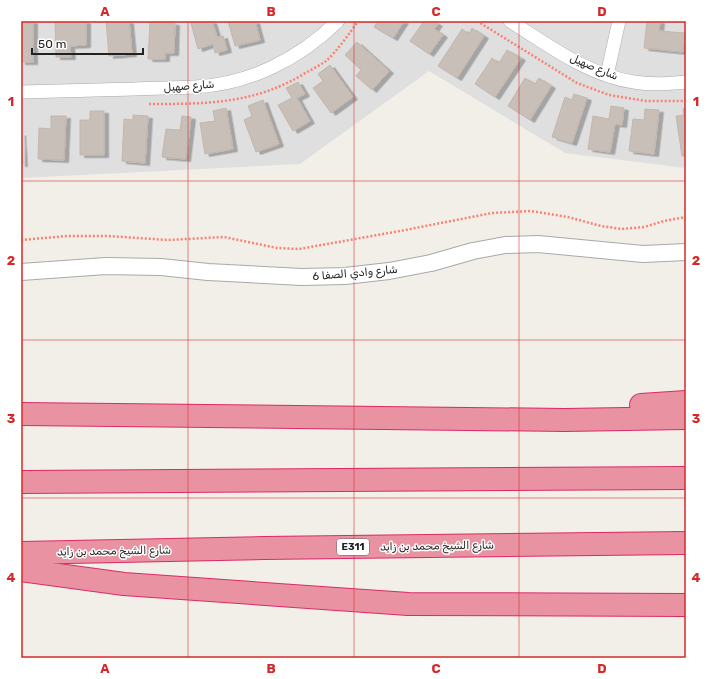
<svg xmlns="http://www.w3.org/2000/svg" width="707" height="679" font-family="Rubik,Cairo,sans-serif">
  <defs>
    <filter id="shadow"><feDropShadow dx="4.5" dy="2.5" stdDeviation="0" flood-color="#0004"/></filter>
  </defs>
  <rect width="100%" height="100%" fill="#f2efe9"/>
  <!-- residential -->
  <polygon fill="#e0dfdf" points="21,21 686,21 686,168 565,153 429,71 300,164 21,178"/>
  <!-- building -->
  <g fill="#c7bfb8" stroke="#c4b6ab" filter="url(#shadow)">
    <rect x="21" y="21" width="12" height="41"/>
    <polygon points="55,21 86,21 86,45 70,46 71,57 56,57"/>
    <polygon points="106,21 129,21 132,54 109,56"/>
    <polygon points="199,21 212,21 217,37 223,36 227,50 215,53 213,44 198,49 191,23"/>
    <polygon points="228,21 255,21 260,40 235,46"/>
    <polygon points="378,21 404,21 393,38 374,27"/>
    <polygon points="424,21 433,21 438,24 434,29 443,35 429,54 410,41"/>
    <polygon points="647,21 660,21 659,31 685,33 683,52 644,48"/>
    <polygon points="150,22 175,23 174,53 165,53 165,59 148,59"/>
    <polygon points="472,28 484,36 457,78 438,66 462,29 469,34"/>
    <polygon points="357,42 389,71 372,90 356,76 361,70 345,55"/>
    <polygon points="507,50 521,58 495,97 475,84 492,58 499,63"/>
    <polygon points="330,65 353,97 331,113 313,88 323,81 318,74"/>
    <polygon points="525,78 535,84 539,78 551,86 530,120 508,106"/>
    <polygon points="298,82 305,94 297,98 310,121 293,131 278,105 292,98 286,88"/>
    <polygon points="574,94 587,98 572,143 552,137 565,97 572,100"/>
    <polygon points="263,100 279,144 256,152 244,120 252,116 248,106"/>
    <polygon points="611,106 624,108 622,125 615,124 610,152 588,149 593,116 609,119"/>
    <polygon points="226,108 233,149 205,154 200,123 215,121 213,111"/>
    <polygon points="686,108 686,156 682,156 676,116 684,115 683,109"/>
    <polygon points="645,109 659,110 654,154 629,151 633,119 644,120"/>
    <polygon points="90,111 104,111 104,155 80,155 80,120 90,120"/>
    <polygon points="133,115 148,116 145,163 122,161 124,119 133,120"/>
    <polygon points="51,116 66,116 64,160 38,159 39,128 51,129"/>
    <polygon points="182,116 191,117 186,159 162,157 166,129 180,130"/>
    <polygon points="21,133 23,164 21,164"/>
  </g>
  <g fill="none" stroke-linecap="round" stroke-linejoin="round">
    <!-- minor casing -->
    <g stroke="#a9a9a9" stroke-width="14">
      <g id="minor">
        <path d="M510,21C548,45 589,76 634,82C651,85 668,84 686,82"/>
        <polyline points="607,75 619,21"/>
        <path d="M21,92C59,91 96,90 134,89C154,88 175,88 195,87C250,84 299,59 338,21"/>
      </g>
    </g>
    <!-- tertiary casing -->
    <g stroke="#a9a9a9" stroke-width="18">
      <polyline id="tertiary" points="21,272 106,266 161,267 208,272 302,277 345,276 389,271 431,263 473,251 505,245 538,244 643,254 686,252"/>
    </g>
    <!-- motorway casing -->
    <g stroke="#dc2a67" stroke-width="24">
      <g id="motorway">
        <polyline points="641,405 686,402"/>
        <polyline points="21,414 565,420 686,418"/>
        <polyline points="21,482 686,478"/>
        <polyline points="21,553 264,548 686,543"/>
        <polyline points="21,570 124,584 408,604 686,605"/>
      </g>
    </g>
    <!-- path -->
    <g stroke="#fa8072" stroke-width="2.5" stroke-dasharray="2 2" stroke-linecap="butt">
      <polyline points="477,21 577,83 609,95 646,101 686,101"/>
      <path d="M149,104C208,104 256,104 307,72C313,69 320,65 326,61C337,51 350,33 358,21"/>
      <polyline points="21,240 67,236 108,236 168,240 224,237 277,248 299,249 400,231 492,213 531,211 568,217 601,226 622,229 644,227 664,221 686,217"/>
    </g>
    <!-- minor -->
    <use href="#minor" stroke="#fff" stroke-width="13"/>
    <!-- tertiary -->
    <use href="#tertiary" stroke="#fff" stroke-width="16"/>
    <!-- motorway -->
    <use href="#motorway" stroke="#e892a2" stroke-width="22"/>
  </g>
  <!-- grid -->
  <path fill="none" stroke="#d62828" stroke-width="1" stroke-opacity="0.55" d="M188,21V658M354,21V658M519,21V658M21,181H686M21,340H686M21,498H686"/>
  <g text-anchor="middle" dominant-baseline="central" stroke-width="3" stroke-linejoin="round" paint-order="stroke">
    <!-- shield labels -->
    <rect fill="#fff" stroke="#646464" stroke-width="1" x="337" y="539" width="32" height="16" rx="3"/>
    <g font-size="10" font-weight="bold" fill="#222">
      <text x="353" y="547">E311</text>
    </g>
    <!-- street labels -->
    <g font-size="11" fill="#222" stroke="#fff">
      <text transform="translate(594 67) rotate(23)">شارع صهيل</text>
      <text transform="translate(189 86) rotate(-4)">شارع صهيل</text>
      <text transform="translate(355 273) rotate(-5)">شارع وادي الصفا 6</text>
      <text transform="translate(437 546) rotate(-1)">شارع الشيخ محمد بن زايد</text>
      <text transform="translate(114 551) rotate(-1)">شارع الشيخ محمد بن زايد</text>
    </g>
  </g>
  <!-- border -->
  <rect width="707" height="679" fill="none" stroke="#ffffff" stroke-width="44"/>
  <!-- scale -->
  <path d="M32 48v6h111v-6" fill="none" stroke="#222222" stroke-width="2"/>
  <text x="38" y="48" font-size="12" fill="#222222" stroke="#ffffff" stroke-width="3" paint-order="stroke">50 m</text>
  <rect x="22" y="22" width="663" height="635" fill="none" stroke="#d62828" stroke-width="1.5"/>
  <g font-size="13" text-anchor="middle" font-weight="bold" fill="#d62828">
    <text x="105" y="16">A</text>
    <text x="271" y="16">B</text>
    <text x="436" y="16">C</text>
    <text x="602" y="16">D</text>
    <text x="11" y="106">1</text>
    <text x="696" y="106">1</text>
    <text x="11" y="265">2</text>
    <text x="696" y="265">2</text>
    <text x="11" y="423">3</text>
    <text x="696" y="423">3</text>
    <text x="11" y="582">4</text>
    <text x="696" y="582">4</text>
    <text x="105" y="673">A</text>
    <text x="271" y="673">B</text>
    <text x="436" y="673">C</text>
    <text x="602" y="673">D</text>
  </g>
</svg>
